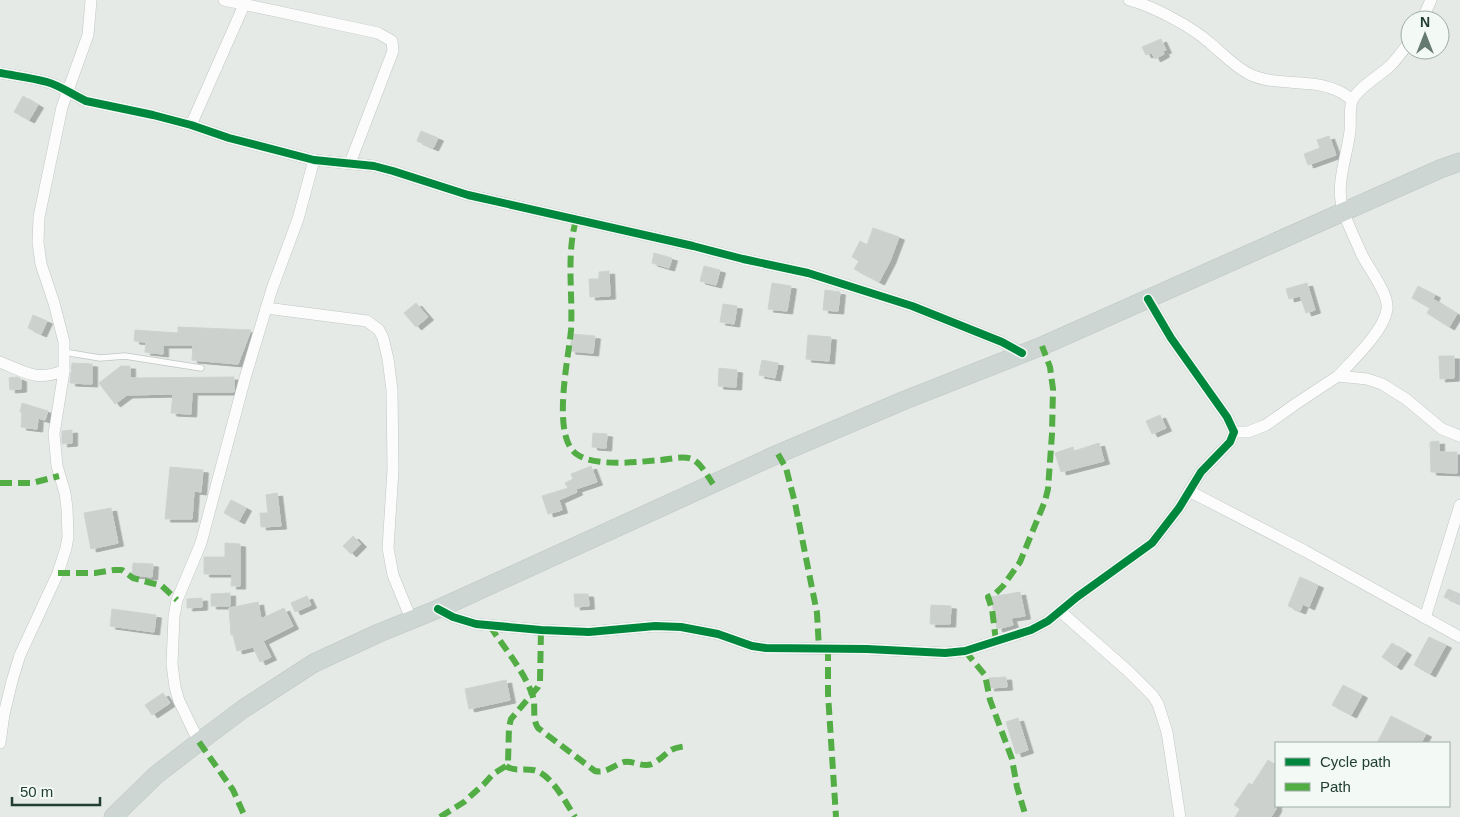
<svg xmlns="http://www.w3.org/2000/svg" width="1460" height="817" font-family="Helvetica,sans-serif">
  <defs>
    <filter id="shadow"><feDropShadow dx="5.5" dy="3" stdDeviation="0" flood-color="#0004"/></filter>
  </defs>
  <rect width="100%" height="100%" fill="#e5eae7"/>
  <!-- building -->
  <g fill="#ccd1ce" stroke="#cdd3d0" filter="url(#shadow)">
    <polygon points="1161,39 1166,50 1163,51 1164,54 1155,59 1152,53 1146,55 1142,47"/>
    <polygon points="23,96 38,105 29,120 14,112"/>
    <polygon points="421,131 438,138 433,148 417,141"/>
    <polygon points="1329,136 1336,155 1308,165 1304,154 1320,148 1317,140"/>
    <polygon points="873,228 899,237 890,261 879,282 854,269 859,261 852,257 860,241 867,245"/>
    <polygon points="654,253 672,258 669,268 652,263"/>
    <polygon points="704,266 720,270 716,285 700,281"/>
    <polygon points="609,271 610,296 590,297 589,279 599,279 599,272"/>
    <polygon points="772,283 791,286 787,311 768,309"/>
    <polygon points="1307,283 1315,310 1306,313 1300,296 1289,299 1286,289"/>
    <polygon points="1418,286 1435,295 1433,299 1457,314 1449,327 1427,313 1430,308 1412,298"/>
    <polygon points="825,290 840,292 838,311 823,310"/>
    <polygon points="416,303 428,317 416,327 404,313"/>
    <polygon points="723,304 737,306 734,324 720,322"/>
    <polygon points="33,315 47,321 41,334 28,328"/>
    <polygon points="178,327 251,330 238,364 192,360 193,345 163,345 163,354 145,352 146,342 134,341 135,330 178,333"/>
    <polygon points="572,334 595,336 593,353 570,351"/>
    <polygon points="808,335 831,337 829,361 806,359"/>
    <polygon points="1439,356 1454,356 1454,378 1440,379"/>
    <polygon points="762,360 778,363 775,378 759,375"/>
    <polygon points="72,363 92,364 92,384 70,383"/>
    <polygon points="121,366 130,366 130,378 234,377 234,392 192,392 191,414 171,413 173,394 127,395 115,404 99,383"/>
    <polygon points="719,368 737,370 736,387 718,386"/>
    <polygon points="17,377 21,379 21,389 10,390 9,378"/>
    <polygon points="22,403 48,411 45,420 38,418 37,429 21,427 22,413 20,412"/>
    <polygon points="1160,415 1166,428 1152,434 1146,421"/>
    <polygon points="72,430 72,443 62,444 62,431"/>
    <polygon points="593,433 607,434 606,448 592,447"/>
    <polygon points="1439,441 1439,452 1457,452 1457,473 1431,472 1430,442"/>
    <polygon points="1099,443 1104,461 1061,472 1055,453 1073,447 1074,451"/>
    <polygon points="591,466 597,482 576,489 577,492 559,500 562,510 548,514 542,496 568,488 565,483 573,479 571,474"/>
    <polygon points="170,467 203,470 201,492 194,491 192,519 165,519"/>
    <polygon points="277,493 281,526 261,527 260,513 268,513 266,495"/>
    <polygon points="231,500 246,508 239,521 224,513"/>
    <polygon points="111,508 118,543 91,549 84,513"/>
    <polygon points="353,536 361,544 351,554 343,546"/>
    <polygon points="225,543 240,544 240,586 231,586 232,574 204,574 204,557 225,557"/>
    <polygon points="133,563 153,564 152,577 132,575"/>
    <polygon points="1300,577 1318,585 1309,607 1303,604 1300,611 1288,606"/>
    <polygon points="1448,589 1460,594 1460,604 1444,597"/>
    <polygon points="1020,592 1025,616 1011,618 1013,625 997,629 991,597"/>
    <polygon points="230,593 230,606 211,606 211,594"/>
    <polygon points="574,594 588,594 589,606 575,607"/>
    <polygon points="307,596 311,605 295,612 291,603"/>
    <polygon points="202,598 202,607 187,608 187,599"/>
    <polygon points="258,602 261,619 284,608 293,626 263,641 271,657 260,662 253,647 237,651 233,635 231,635 229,608"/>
    <polygon points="931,605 951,606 950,624 930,624"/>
    <polygon points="112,609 156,615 154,632 110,626"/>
    <polygon points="1429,637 1446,645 1430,674 1414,665"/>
    <polygon points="1392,643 1406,652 1396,667 1382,657"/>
    <polygon points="1006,677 1007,687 989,688 989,678"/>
    <polygon points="506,680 510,700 469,709 465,689"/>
    <polygon points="1343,685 1362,695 1351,715 1332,705"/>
    <polygon points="163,693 170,703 152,715 145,705"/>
    <polygon points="1391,716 1426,734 1421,743 1377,743"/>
    <polygon points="1018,718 1028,750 1016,754 1006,722"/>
    <polygon points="1268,760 1276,765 1276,809 1271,817 1235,817 1240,809 1234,805 1249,783 1252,785"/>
  </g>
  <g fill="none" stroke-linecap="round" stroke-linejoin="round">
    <!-- service casing -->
    <g stroke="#c2c7c4" stroke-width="7">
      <polyline id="service" points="64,352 100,358 125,356 201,368"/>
    </g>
    <!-- minor casing -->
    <g stroke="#c2c7c4" stroke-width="12">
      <g id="minor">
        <polyline points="224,0 378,33 392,41 393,51 350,163"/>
        <path d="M1129,0C1153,6 1192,27 1210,43C1223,54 1234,66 1249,74C1276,87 1309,78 1336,90C1342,92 1347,96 1352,100"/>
        <polyline points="1422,20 1431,0"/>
        <path d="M0,73C16,76 32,78 47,82C61,86 73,95 86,101L153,115L191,125L229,138L314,160L374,166L393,171L468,195L693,246L743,259L808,273L912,306L1002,342L1022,353"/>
        <polyline points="191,125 244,5"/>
        <polyline points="266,308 367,321 379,330 383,338 388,359 392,390 393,470 388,548 393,575 411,619"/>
        <path d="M0,362C27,373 35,381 64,371"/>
        <path d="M1338,376C1353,360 1384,331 1387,309C1389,294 1369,269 1362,255C1356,241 1349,227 1344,213C1334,187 1347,157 1350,131C1351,121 1349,110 1352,101C1357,88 1381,75 1391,65C1398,58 1404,49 1410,41"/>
        <polyline points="1234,432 1248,432 1266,425 1297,403 1338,376 1367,379 1382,384 1406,399 1442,429 1460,436"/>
        <polyline points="1189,491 1305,551 1460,637"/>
        <polyline points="438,609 453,617 476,624 541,630 589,632 655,626 681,627 718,634 752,646 766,648 867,649 945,653 965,651 1031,630 1048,621 1077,597 1152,543 1179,508 1201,472 1230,442 1234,432 1227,417 1171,338 1148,299"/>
        <polyline points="1061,612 1128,671 1153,696 1158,704 1167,732 1180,817"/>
        <polyline points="1425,618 1460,505"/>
        <polyline points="199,742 179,701 175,687 172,664 174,616 177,600 201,543 245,378 272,289 298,219 314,160"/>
        <polyline points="0,743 4,714 12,681 20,655 58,573 66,548 68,537 67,508 65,493 57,466 54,434 64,371 64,342 54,303 41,264 38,242 39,217 62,107 88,35 91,0"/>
      </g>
    </g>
    <!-- primary casing -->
    <g stroke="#bcc6c2" stroke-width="19">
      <polyline id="primary" points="113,817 156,775 199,742 243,709 314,663 379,633 438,609 778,454 905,400 1042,346 1343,212 1440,169 1460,162"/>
    </g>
    <!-- service -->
    <use href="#service" stroke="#fbfcfb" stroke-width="5.5"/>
    <!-- minor -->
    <use href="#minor" stroke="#fbfcfb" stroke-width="11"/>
    <!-- primary -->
    <use href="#primary" stroke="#cdd6d3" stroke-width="18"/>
    <!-- quiet -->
    <g stroke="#52ad45" stroke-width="6" stroke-dasharray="12 6" stroke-linecap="butt">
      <path d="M576,220C566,256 573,293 571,330C569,357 550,439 578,455C597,467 638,462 661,460C671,459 685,455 694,460C702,465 708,477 713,484"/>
      <polyline points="778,454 786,468 795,503 817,613 819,649"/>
      <polyline points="0,483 32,483 59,476"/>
      <polyline points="58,573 95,573 114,570 122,570 133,578 162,586 177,600"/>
      <path d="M490,626C504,648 523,669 532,694C537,706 531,717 538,728L595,771C606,774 614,765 624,762C633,760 644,769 654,763C670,753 666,748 688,746"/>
      <polyline points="996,641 992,609 988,597 995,594 1003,586 1020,562 1045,501 1048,489 1052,434 1053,389 1050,367 1042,346"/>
      <polyline points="828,649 828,694 836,817"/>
      <polyline points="965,651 985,675 990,700 1012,759 1017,787 1026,817"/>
      <polyline points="199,742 233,790 245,817"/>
      <path d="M506,766C514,772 523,768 533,770C551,773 566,803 575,817"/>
      <polyline points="440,817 464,802 484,784 493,774 506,766 508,763 509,727 511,719 538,687 540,682 541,630"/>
    </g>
    <!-- cycleway casing -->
    <g stroke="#f3f9f5" stroke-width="11">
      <g id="cycleway">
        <path d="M0,73C16,76 32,78 47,82C61,86 73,95 86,101L153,115L191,125L229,138L314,160L374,166L393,171L468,195L693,246L743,259L808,273L912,306L1002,342L1022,353"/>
        <polyline points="438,609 453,617 476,624 541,630 589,632 655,626 681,627 718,634 752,646 766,648 867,649 945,653 965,651 1031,630 1048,621 1077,597 1152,543 1179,508 1201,472 1230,442 1234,432 1227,417 1171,338 1148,299"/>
      </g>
    </g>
    <!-- cycleway -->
    <use href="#cycleway" stroke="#00873e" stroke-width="8"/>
  </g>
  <!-- legend -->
  <rect x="1275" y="742" width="175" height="65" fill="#f3f9f5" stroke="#9faea7"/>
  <rect x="1285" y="758" width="25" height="8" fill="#00873e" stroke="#9faea7"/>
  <text x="1320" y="767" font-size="15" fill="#213e32">Cycle path</text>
  <rect x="1285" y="783" width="25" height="8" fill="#52ad45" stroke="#9faea7"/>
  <text x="1320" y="792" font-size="15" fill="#213e32">Path</text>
  <!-- north arrow -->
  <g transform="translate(1425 35)"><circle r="24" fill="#f3f9f5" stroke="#9faea7"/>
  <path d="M0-4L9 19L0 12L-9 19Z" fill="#667a71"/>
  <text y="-8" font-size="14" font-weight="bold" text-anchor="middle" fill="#213e32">N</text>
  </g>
  <!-- scale -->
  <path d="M12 797v8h88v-8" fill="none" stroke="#213e32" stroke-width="2.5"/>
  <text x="20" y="797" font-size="15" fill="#213e32" stroke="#f3f9f5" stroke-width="4" paint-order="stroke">50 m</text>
</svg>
